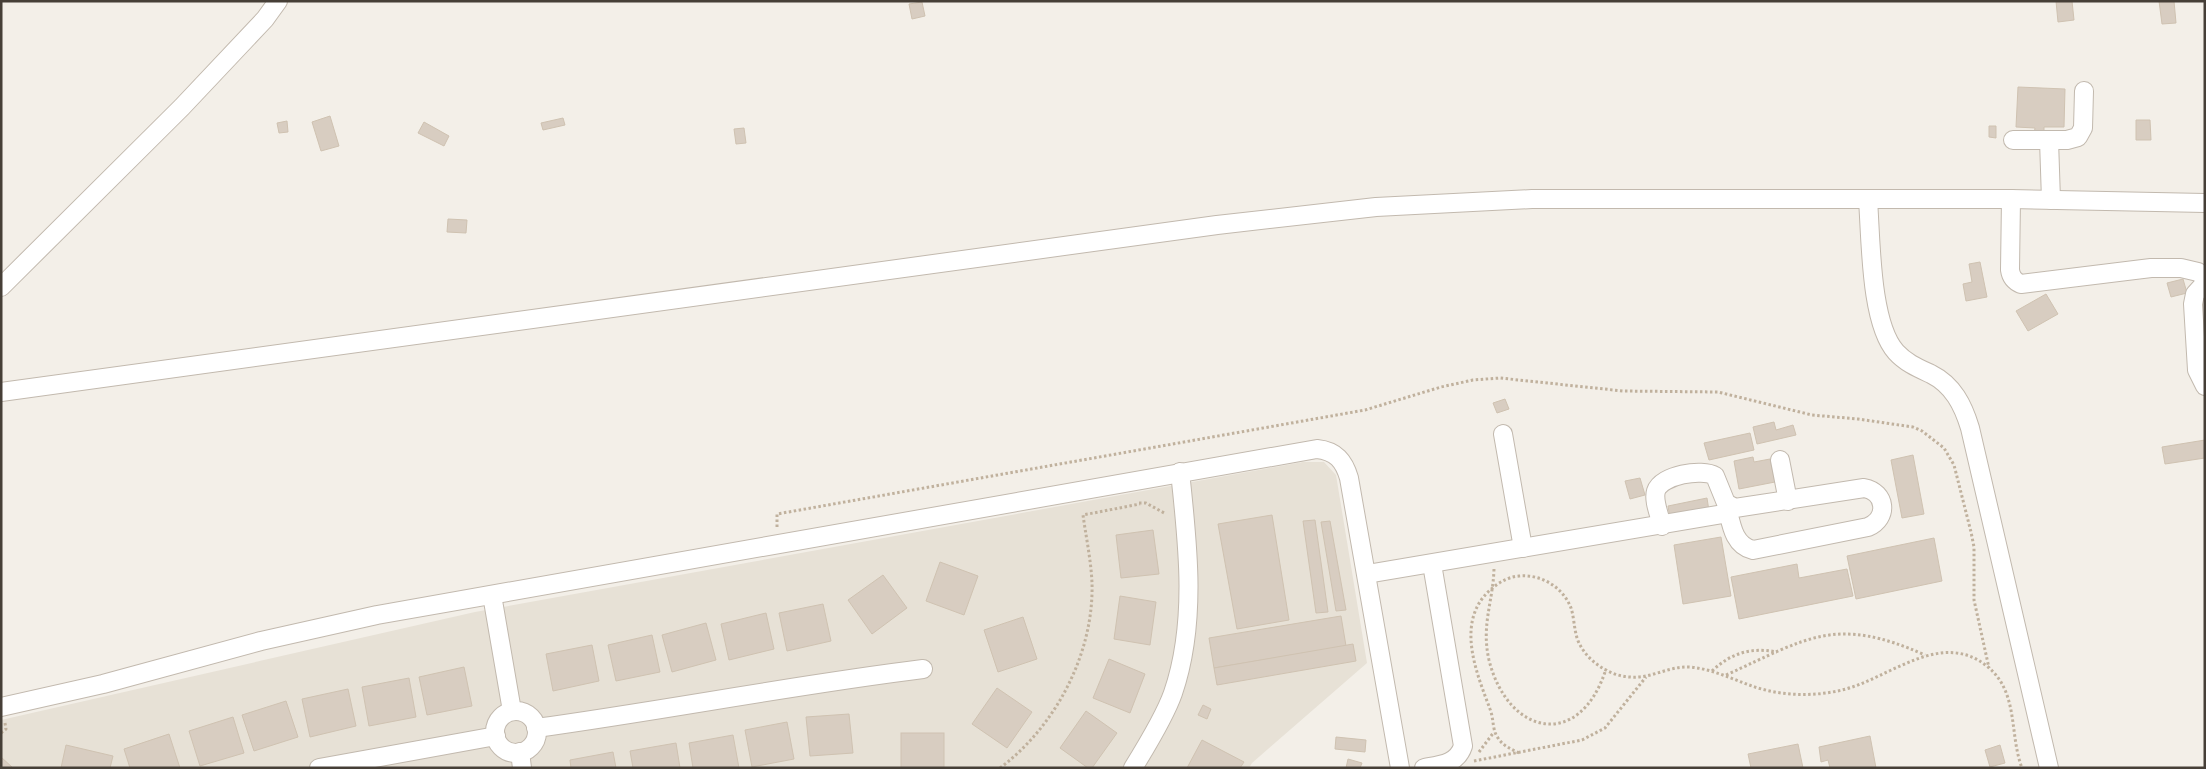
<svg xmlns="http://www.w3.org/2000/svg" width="2206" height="769" font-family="Ubuntu,sans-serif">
  <rect width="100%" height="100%" fill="#f3efe8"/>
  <!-- residential -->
  <polygon fill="#e7e1d6" points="1303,462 1324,462 1336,475 1367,663 1252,763 1249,768 1,768 1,720 475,612"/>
  <!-- building -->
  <g fill="#d8cdc1" stroke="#cfc2b1">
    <polygon points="2056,1 2072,1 2074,20 2058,22"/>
    <polygon points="2159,1 2174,1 2176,23 2162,24"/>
    <polygon points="922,2 925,16 912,19 909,4"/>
    <polygon points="2018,87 2065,89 2064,127 2044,127 2044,134 2034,134 2035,128 2016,127"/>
    <polygon points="330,116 339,146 321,151 312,122"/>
    <polygon points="563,118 565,125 543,130 541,123"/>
    <polygon points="2136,120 2150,120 2151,140 2136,140"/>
    <polygon points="287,121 288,132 279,133 277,123"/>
    <polygon points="424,122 449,136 444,146 418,133"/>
    <polygon points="1989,126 1996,126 1996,138 1989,137"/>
    <polygon points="744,128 746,143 736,144 734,129"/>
    <polygon points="448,219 467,220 466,233 447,232"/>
    <polygon points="1980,262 1987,297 1966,301 1963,284 1972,282 1969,264"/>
    <polygon points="2183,279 2187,293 2171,297 2167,283"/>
    <polygon points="2046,294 2058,314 2028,331 2016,311"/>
    <polygon points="1505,399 1509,409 1497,413 1493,403"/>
    <polygon points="1774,422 1776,430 1793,425 1796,435 1757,444 1753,427"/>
    <polygon points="1750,433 1754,450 1709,460 1704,443"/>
    <polygon points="2205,440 2205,458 2165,464 2162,447"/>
    <polygon points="1913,455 1924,514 1902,518 1891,460"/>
    <polygon points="1753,457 1754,462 1770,459 1775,482 1739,489 1734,461"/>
    <polygon points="1640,478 1645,495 1630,499 1625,481"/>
    <polygon points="1707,498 1709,511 1670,518 1668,506"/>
    <polygon points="1272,515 1289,620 1237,629 1218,524"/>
    <polygon points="1315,520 1328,612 1316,613 1303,521"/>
    <polygon points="1330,521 1346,610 1336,611 1321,522"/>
    <polygon points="1153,530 1159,574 1121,578 1116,535"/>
    <polygon points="1721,537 1731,596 1683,604 1674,545"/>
    <polygon points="1934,538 1942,581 1856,599 1847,556"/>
    <polygon points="940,562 978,576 964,615 926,601"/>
    <polygon points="1797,564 1799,578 1847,569 1853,596 1739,619 1731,577"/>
    <polygon points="883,575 907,608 872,634 848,600"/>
    <polygon points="1120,596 1156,602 1150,645 1114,639"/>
    <polygon points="823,604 831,641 787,651 779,613"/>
    <polygon points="766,613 774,649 729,660 721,624"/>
    <polygon points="1341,616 1346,646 1214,668 1209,638"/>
    <polygon points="1023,617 1037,659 998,672 984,630"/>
    <polygon points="706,623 716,660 672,672 662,635"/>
    <polygon points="652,635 660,672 616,681 608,645"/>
    <polygon points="1353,644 1356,661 1217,685 1214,668"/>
    <polygon points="592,645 599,681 553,691 546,654"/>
    <polygon points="1109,659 1145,674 1130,713 1093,698"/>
    <polygon points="464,667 472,706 427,715 419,677"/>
    <polygon points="409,678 416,717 369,726 362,687"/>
    <polygon points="997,688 1032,712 1007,748 972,724"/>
    <polygon points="348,689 356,726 310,737 302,699"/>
    <polygon points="286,701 298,737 254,751 242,715"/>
    <polygon points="1203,705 1211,709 1207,719 1198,715"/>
    <polygon points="1086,711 1117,733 1092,768 1088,768 1060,748"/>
    <polygon points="849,714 853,753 810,756 806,717"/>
    <polygon points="233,717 244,753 200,766 189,731"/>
    <polygon points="787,722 794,759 752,767 745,730"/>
    <rect x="901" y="733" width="43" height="35"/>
    <polygon points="169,734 180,768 130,768 124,749"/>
    <polygon points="733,735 739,768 693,768 689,743"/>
    <polygon points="1870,736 1876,768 1830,768 1828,760 1821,762 1819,747"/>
    <polygon points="1336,737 1366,740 1365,752 1335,749"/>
    <polygon points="1202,740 1244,762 1240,768 1187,768"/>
    <polygon points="676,743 680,768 633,768 630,751"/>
    <polygon points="1798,744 1803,768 1751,768 1748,754"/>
    <polygon points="66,745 113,756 110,768 61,768"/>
    <polygon points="2000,745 2005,763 1990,767 1985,750"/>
    <polygon points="613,752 616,768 571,768 570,760"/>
    <polygon points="1,757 13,768 1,768"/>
    <polygon points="1348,759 1362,763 1360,768 1346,768"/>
  </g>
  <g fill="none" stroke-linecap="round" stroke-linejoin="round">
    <!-- minor casing -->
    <g stroke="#c2b9ae" stroke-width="20">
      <g id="minor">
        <polyline points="2013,140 2067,140 2078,137 2083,128 2084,91"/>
        <polyline points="2049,140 2051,200"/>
        <path d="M2011,199L2010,270C2011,277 2014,281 2021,284L2151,268H2181L2198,272L2205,278"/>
        <path d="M1868,200C1871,239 1870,323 1896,352C1906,363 1918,368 1931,374C1953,385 1963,405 1970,428L2049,768"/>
        <polyline points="2205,283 2195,294 2193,304 2197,370 2205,386"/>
        <polyline points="1,287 182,107 265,19 278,1"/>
        <polyline points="1,392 1217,225 1376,207 1532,199 2011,199 2205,203"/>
        <polyline points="1503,434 1523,548"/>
        <polyline points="1780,460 1788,501"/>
        <path d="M1662,526C1660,516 1653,501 1656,491C1661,475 1702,468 1715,476L1726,503L1735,508L1864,488C1886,492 1889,518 1868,527L1753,550C1732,545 1731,521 1726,503"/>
        <polyline points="1367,574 1729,513"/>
        <polyline points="492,595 512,711"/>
        <path d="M1,707L103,684L261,641L377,615L1317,449C1336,451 1344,461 1349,478L1400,768"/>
        <circle cx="516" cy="732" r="21"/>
        <path d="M536,728C666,710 794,685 923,669"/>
        <polyline points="520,752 522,768"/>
        <polyline points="319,768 496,736"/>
        <path d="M1133,768C1146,747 1165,716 1173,693C1197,623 1188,545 1180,472"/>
        <path d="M1424,768C1441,765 1457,764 1463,746L1432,564"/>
      </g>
    </g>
    <!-- path -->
    <g stroke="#c0b19d" stroke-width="3" stroke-dasharray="2.5 2.5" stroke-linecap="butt">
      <polyline points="1139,503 1146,503 1166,514"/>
      <polyline points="777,527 777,514 1365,410 1441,387 1473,380 1500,378 1623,391 1718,392 1812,415 1858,419 1913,427 1922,431 1944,448 1954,465 1971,532 1974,547 1974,600 1989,668"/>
      <path d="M1494,569C1493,602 1481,625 1489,660C1508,736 1580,751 1606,669"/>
      <path d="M1712,671C1731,653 1751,647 1777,652"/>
      <path d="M1726,675C1808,638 1835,615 1925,655"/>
      <polyline points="1,733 6,729 5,723"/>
      <polyline points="1479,752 1494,732"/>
      <path d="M1519,753C1511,749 1503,746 1498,738C1492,730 1494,719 1490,709C1477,674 1455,623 1489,591C1498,583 1507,577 1519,576C1541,574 1563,587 1571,608C1574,617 1574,628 1577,638C1584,659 1608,676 1630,677C1651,679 1668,666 1690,667C1712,669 1732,679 1752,686C1780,696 1813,697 1842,690C1889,679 1941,628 1988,667C2019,693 2009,734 2022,768"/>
      <polyline points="1474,761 1582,740 1605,728 1646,677"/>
      <path d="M1000,768C1056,726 1094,653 1092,583C1091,560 1086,537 1083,515L1140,504"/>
    </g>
    <!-- minor -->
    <use href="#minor" stroke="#fff" stroke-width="18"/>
  </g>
  <!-- border -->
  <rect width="2206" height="769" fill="none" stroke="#463f37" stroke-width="5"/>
</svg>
